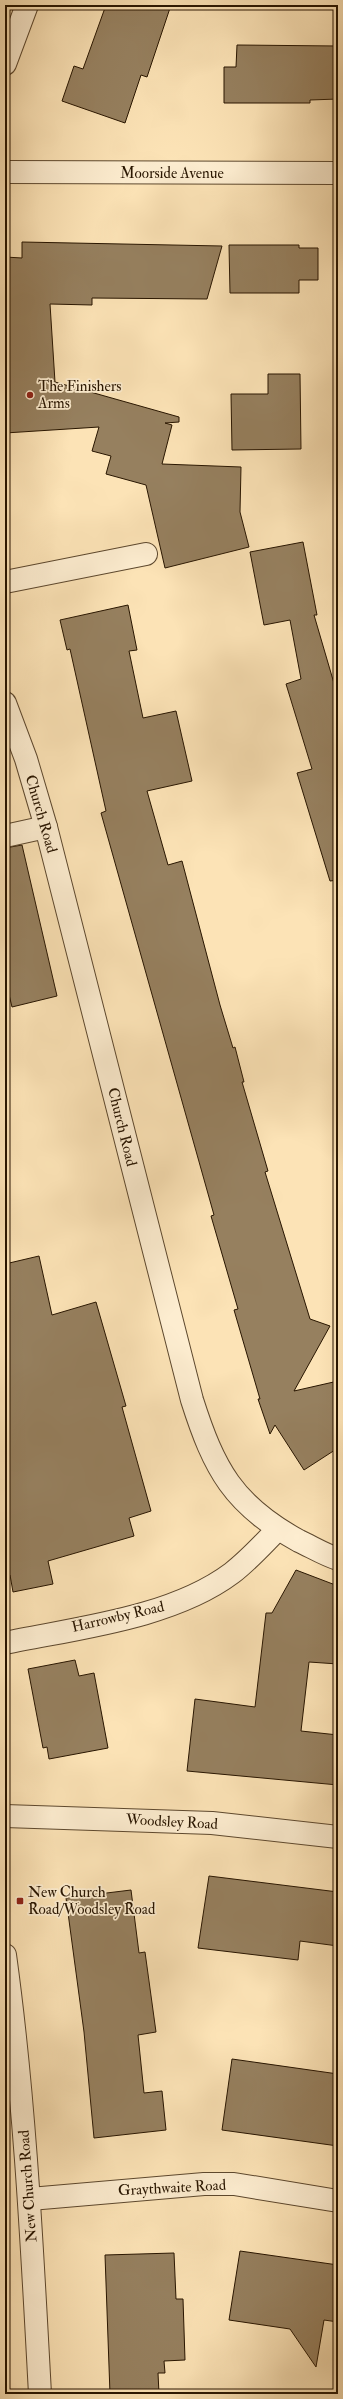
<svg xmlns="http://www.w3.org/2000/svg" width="343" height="2399" font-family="'IM FELL Double Pica',serif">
  <rect width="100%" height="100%" fill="#fce3b6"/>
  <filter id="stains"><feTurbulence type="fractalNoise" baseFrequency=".005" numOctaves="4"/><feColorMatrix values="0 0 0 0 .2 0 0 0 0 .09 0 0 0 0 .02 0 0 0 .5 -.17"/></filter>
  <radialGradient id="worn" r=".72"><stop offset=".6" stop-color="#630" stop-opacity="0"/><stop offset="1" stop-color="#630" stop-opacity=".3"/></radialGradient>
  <!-- building -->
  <g fill="#96805f" stroke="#281500">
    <polygon points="106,5 171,5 147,77 141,75 125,123 62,101 74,66 83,69"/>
    <polygon points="237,45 338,46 338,99 310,100 310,103 224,103 224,67 236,67"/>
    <polygon points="22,242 222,246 207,299 92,298 92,305 50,304 55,382 179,417 179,422 165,423 172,425 162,464 241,467 240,512 249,547 165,568 146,485 106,474 111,456 92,451 99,427 5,433 5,257 22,258"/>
    <polygon points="229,245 299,245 299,248 318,248 318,280 299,280 299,293 230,293"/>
    <polygon points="268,374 300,374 301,449 232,450 231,394 268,394"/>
    <polygon points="303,542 317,615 314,615 338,697 338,880 330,881 297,773 312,769 286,684 301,679 290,620 264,625 250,552"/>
    <polygon points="128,605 137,650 129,651 143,718 176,711 192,781 147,791 168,865 182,861 220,1005 233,1048 235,1047 244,1082 242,1082 268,1171 265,1172 310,1319 330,1326 294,1391 338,1381 338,1448 304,1470 275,1425 270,1434 258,1399 260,1399 234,1310 238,1309 211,1216 214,1215 101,813 106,811 70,649 67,650 60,620"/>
    <polygon points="22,845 57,996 12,1007 5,978 5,848"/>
    <polygon points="39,1256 52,1315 96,1302 126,1406 122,1407 151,1511 129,1518 134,1536 48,1561 53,1584 13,1592 10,1575 5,1576 5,1264"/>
    <polygon points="296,1570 338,1586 338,1664 309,1662 301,1731 338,1735 338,1785 187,1771 195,1699 255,1707 266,1613 272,1613"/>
    <polygon points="75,1660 79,1676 94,1673 108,1748 49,1759 47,1747 43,1748 28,1669"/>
    <polygon points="209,1876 338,1892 338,1946 300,1941 298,1960 198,1948"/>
    <polygon points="131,1890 139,1953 145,1952 156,2032 138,2035 144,2093 162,2091 166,2130 94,2138 84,2032 66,1898"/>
    <polygon points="232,2059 338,2074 338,2146 222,2130"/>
    <polygon points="240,2251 338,2265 338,2322 324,2320 316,2367 290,2329 229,2320"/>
    <polygon points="174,2253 176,2299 183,2299 185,2360 164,2361 165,2373 158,2373 159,2394 110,2394 105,2255"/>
  </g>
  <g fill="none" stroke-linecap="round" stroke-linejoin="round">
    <!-- service casing -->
    <g stroke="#5d482e" stroke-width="24">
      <g id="service">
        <polyline points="5,582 146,554"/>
        <path d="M5,1643C77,1628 172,1618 232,1573C249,1560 263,1544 278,1529"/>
      </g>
    </g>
    <!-- minor casing -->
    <g stroke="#5d482e" stroke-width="24">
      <g id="minor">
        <polyline points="5,172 338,173"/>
        <path d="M5,703L26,759L46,827L192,1400C214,1469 233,1505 299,1541C312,1547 325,1555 338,1559"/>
        <polyline points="5,836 46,827"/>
        <polyline points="5,1816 212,1823 338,1837"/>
        <polyline points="30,2199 204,2184 234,2184 338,2201"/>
      </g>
    </g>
    <!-- tertiary casing -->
    <g stroke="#5d482e" stroke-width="24">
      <g id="tertiary">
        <polyline points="5,64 27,5"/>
        <path d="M5,1955C25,2100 32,2247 40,2394"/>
      </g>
    </g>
    <!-- service -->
    <use href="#service" stroke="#fdedd0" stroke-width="22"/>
    <!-- minor -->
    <use href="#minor" stroke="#fdedd0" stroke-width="22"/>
    <!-- tertiary -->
    <use href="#tertiary" stroke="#fdedd0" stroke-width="22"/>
  </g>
  <!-- markers -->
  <g fill="#8f2418" stroke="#fdedd0" stroke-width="1.5">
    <circle cx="30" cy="395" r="4"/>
    <rect x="16" y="1897" width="8" height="8" rx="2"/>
  </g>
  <g text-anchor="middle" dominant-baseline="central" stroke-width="3.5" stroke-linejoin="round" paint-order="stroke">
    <!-- street labels -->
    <g font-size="15" fill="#281500" stroke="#fdedd0">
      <text x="172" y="173">Moorside Avenue</text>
      <text transform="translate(41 814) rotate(74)">Church Road</text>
      <text transform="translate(122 1127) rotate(76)">Church Road</text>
      <text transform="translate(118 1617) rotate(-13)">Harrowby Road</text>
      <text transform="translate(172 1822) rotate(3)">Woodsley Road</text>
      <text transform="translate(28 2186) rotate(-94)">New Church Road</text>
      <text transform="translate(172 2188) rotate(-3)">Graythwaite Road</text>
    </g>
    <!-- poi labels -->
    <g font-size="15" fill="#281500" stroke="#fdedd0" text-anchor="start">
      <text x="38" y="386">The Finishers<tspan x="38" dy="17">Arms</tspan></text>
      <text x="28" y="1892">New Church<tspan x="28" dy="17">Road/Woodsley Road</tspan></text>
    </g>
  </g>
  <!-- margin -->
  <rect width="343" height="2399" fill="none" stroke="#fce3b6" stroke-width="20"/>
  <rect x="6" y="6" width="331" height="2387" fill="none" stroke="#281500" stroke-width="2"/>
  <rect x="10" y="10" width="323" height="2379" fill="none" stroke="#281500"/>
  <rect width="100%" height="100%" filter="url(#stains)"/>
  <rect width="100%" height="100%" fill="url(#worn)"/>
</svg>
